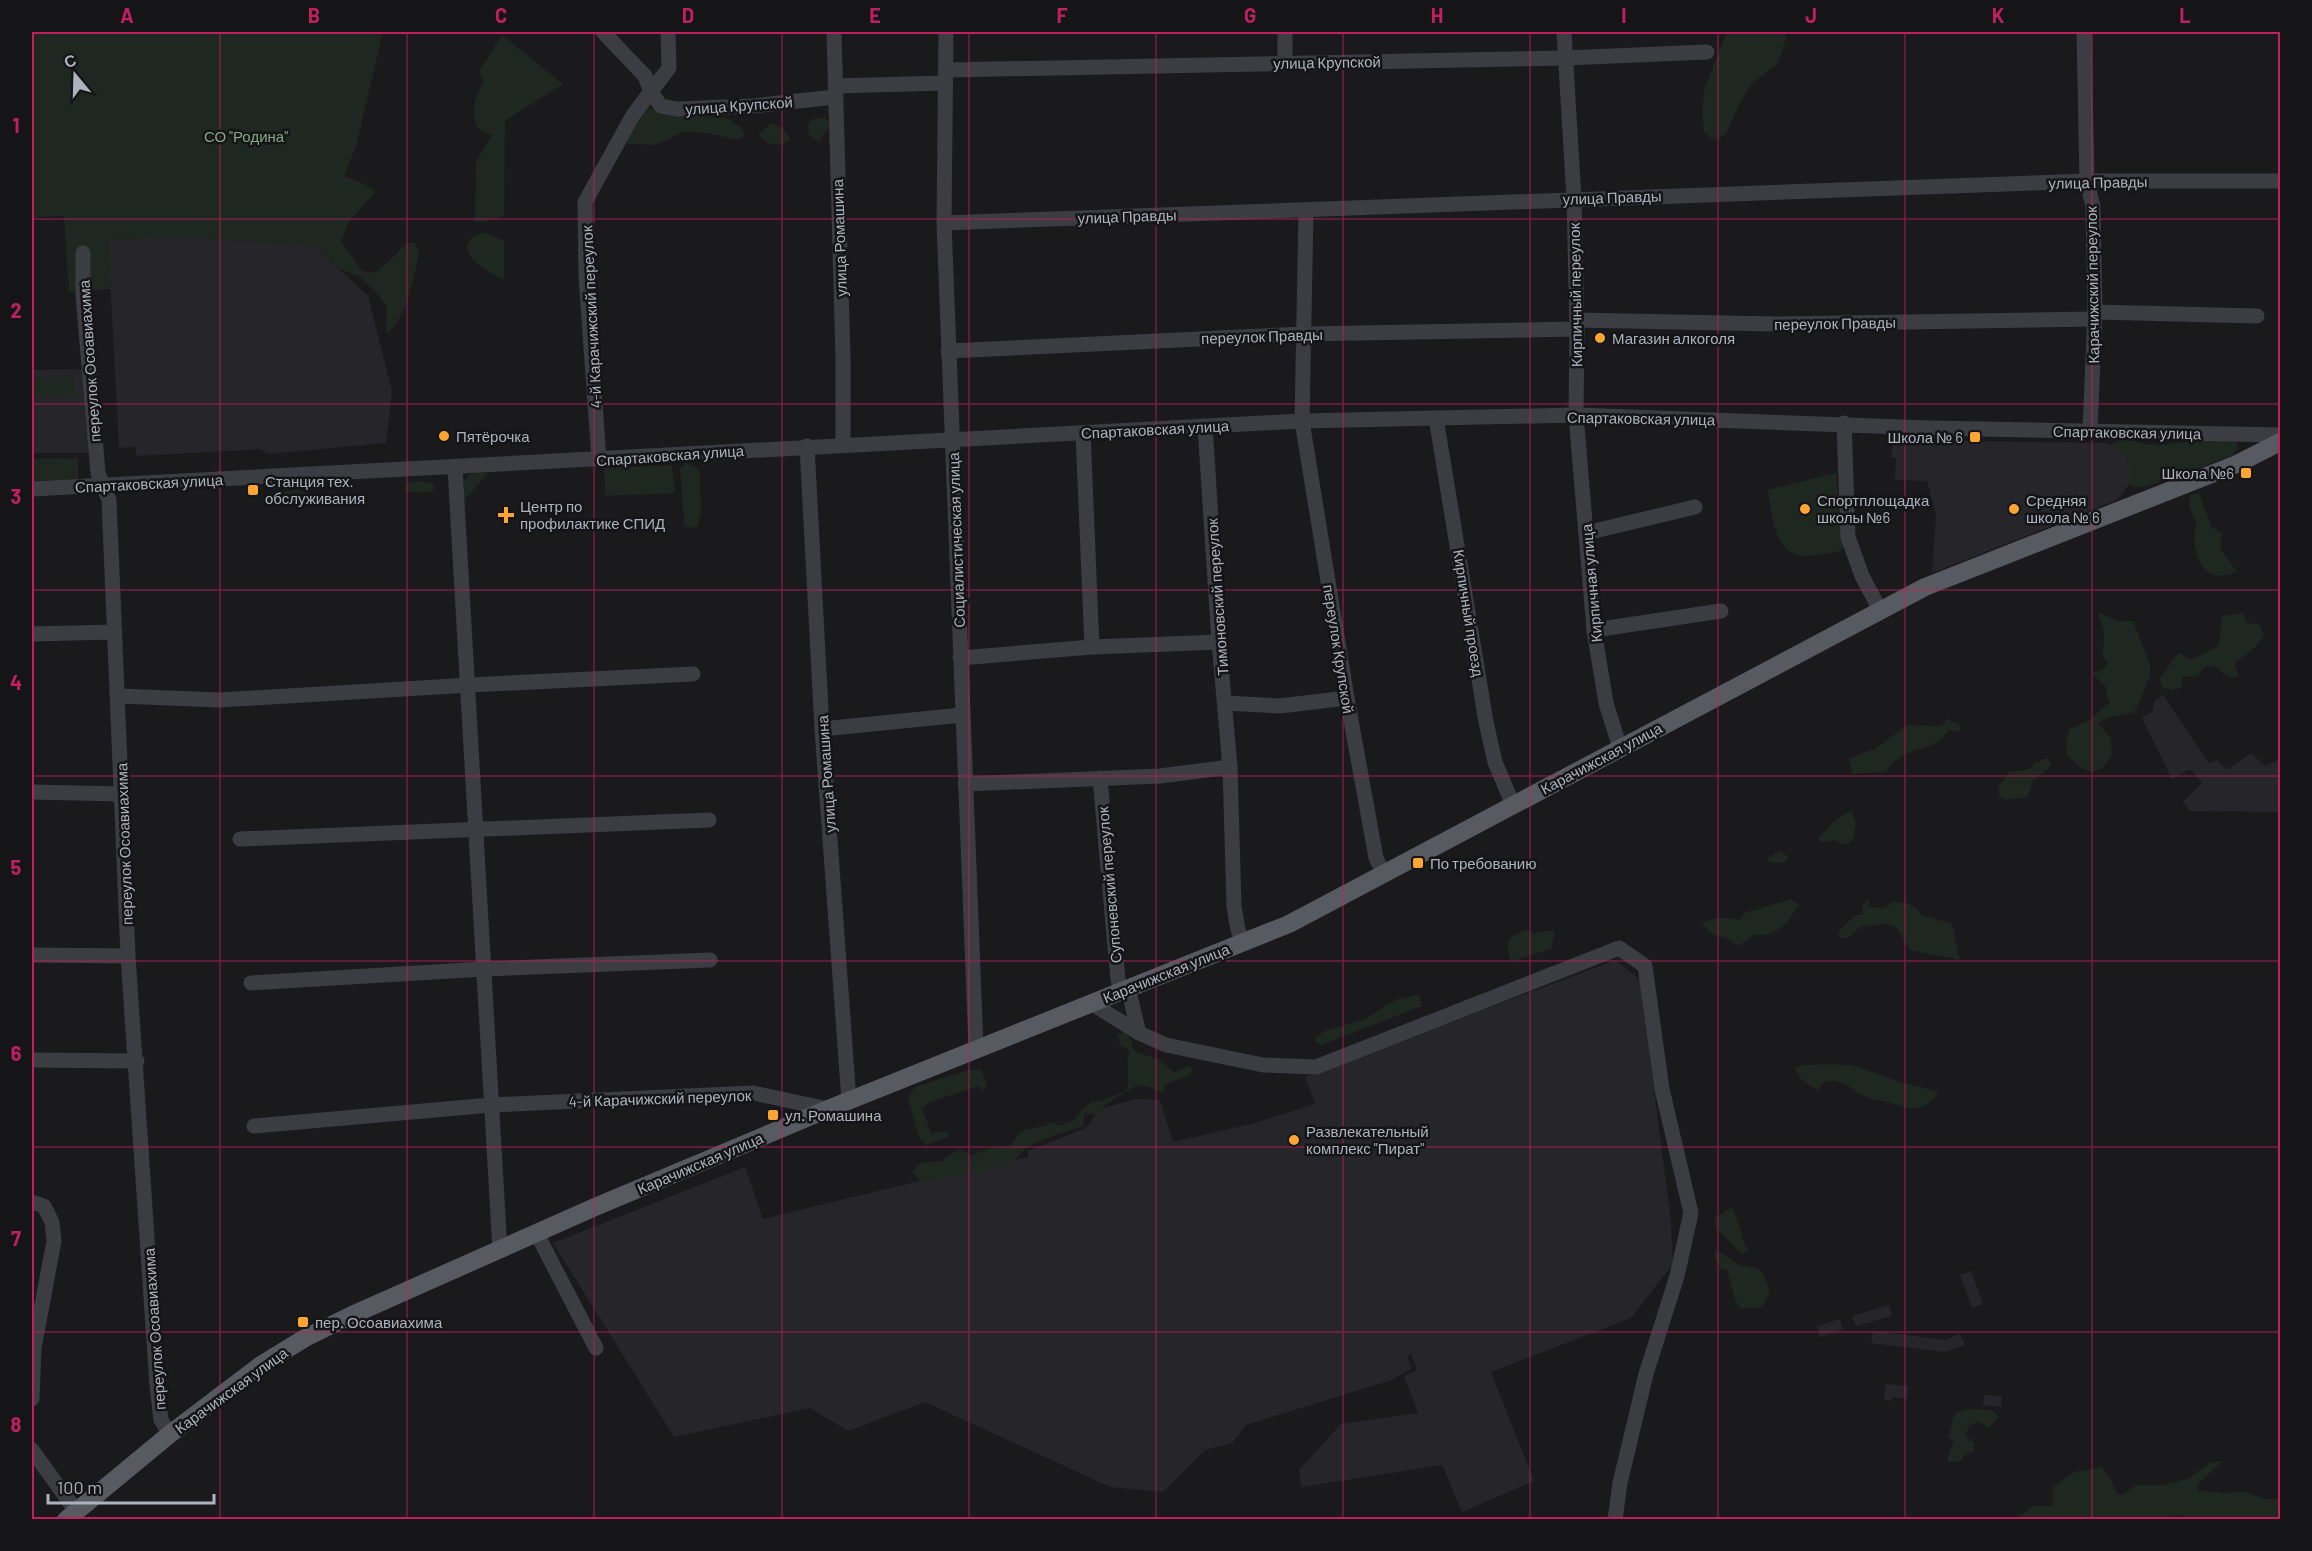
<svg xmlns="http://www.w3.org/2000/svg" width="2312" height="1551" font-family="Barlow,sans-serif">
  <rect width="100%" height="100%" fill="#1a1a1d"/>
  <!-- built -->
  <g fill="#26262a">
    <polygon points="193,237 314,246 368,296 392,391 386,443 268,454 260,449 136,456 136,447 119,448 108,239"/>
    <polygon points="85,369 90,453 32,453 32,370"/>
    <polygon points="1893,440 2106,443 2121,449 2131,465 2132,470 2129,484 2117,500 1932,573 1936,515 1927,481 1895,480 1896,458 1891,457"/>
    <polygon points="2163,695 2209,763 2218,760 2226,770 2251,753 2265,766 2280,759 2280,812 2190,811 2183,802 2202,783 2190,769 2172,779 2142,718 2152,712 2155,701"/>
    <polygon points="1616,960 1640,980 1671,1221 1673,1264 1631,1318 1491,1372 1534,1481 1462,1512 1442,1465 1301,1487 1299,1470 1341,1424 1418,1413 1404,1376 1417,1370 1411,1354 1407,1356 1412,1368 1392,1380 1246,1425 1232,1443 1205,1450 1163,1492 1110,1487 925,1402 848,1431 810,1408 674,1437 553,1243 745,1167 763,1219 915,1182 1028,1157 1028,1151 1086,1128 1100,1109 1136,1099 1160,1100 1173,1142 1255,1123 1315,1104 1305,1077"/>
    <polygon points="1971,1271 1983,1304 1972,1308 1960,1275"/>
    <polygon points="1889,1305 1892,1316 1856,1326 1852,1316"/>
    <polygon points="1840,1319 1843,1329 1820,1337 1817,1326"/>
    <polygon points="1873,1331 1946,1340 1960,1334 1965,1345 1945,1352 1871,1343"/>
    <polygon points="1885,1384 1908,1386 1907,1399 1893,1397 1892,1401 1884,1400"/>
    <polygon points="1984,1395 2002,1396 2001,1407 1983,1405"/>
  </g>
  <!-- green -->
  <g fill="#1f2820">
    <path d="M32,32H383L356,146L344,176L364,184L376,192L350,220L341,241L362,271L376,273L407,243L414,242L419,252C414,276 407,319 386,334L387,307L375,291L359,276L340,269L314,246L193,237L108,239L111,289L69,292L64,216L32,217Z"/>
    <polygon points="1727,32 1785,32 1786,39 1777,65 1752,83 1738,107 1726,134 1714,141 1704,132 1702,109 1705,87"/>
    <path d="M502,35L563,84L505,121L504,216L484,222L475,221L476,161L492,135L477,128C470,108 475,98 484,81L479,71Z"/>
    <polygon points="649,108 699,116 725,117 741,128 745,135 739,140 707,133 683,132 656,145 628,144 626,138 639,114"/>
    <polygon points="825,117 831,124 818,142 809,135 807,125 811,120"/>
    <path d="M771,123L782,128L791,139C781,148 765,146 759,134Z"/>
    <path d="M485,232L504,241V280C489,271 472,266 467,247L471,238Z"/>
    <polygon points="73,376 74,396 32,397 32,377"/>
    <path d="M2220,439L2236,442L2238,447L2232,456L2146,487H2134L2129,484C2133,466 2130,454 2112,445L2117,441L2129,440L2145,444L2163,445L2198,440Z"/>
    <polygon points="78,458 78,479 32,481 32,459"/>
    <polygon points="687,463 698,469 700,474 701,514 698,526 690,528 685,526 684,522 680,468"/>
    <polygon points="672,465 675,493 605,496 604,468"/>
    <polygon points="488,473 463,502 462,483 470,474"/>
    <path d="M1836,473L1840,523L1845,545L1841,551C1831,552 1806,558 1798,555C1772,548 1772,511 1768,490Z"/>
    <polygon points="422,481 433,484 435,488 432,491 417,493 405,491 406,483"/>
    <polygon points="295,489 317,496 323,494 330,500 321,503 282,503 278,496 281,493"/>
    <path d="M2199,493L2211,526L2222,534L2220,548L2237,572C2232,573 2223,576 2218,576C2196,573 2191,540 2197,524L2189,506L2191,495Z"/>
    <path d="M2098,612L2118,621H2133L2150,664V676L2135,712C2123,716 2108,715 2098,723L2111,739L2112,755L2103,767L2092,773L2079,766L2067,754L2066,743L2069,730C2076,726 2085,723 2091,719C2099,713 2099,709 2110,703L2107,696L2106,687L2092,673L2104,669L2108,663L2103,656L2104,633Z"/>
    <path d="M2243,613L2246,623L2259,624L2264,635L2256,647L2235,663L2239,676L2229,678L2216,667L2206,666L2197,676L2182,677V687L2173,690L2163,688L2159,679C2167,671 2171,659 2180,653L2191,660L2219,646L2222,616Z"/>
    <path d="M1948,719L1960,725V732L1949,730C1934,751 1918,745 1899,758C1894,761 1889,768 1885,772L1852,774L1849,758L1874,749L1908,725L1941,726Z"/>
    <polygon points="2047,758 2052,765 2032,782 2028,797 2005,800 1999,796 1998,787 2010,771 2027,770 2035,763"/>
    <path d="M1851,811L1856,822L1853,840L1845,845L1835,840L1821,842L1819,839C1826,827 1839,816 1851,811Z"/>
    <polygon points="1780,851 1789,857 1784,863 1769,862 1767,858"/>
    <path d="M1791,899L1799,905L1786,924L1769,935L1755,934L1738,946C1724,932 1713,942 1702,923C1715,918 1726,916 1739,920L1745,913Z"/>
    <polygon points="1869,899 1869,907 1884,908 1893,902 1905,903 1913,906 1922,915 1952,924 1960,960 1910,950 1896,927 1885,924 1860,927 1848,938 1839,938 1838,932 1853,917 1862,914 1863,904"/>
    <polygon points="1527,929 1533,934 1545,931 1555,931 1551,949 1513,961 1510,960 1507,942 1513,936"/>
    <polygon points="1419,994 1422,1006 1321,1045 1314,1041 1316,1037 1325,1031 1363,1020 1396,1000"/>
    <path d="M1124,1031L1133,1042L1132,1047L1136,1052L1156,1058L1174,1072L1190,1066L1192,1070L1189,1075L1165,1085L1164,1094L1149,1087L1137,1085C1122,1095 1107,1101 1095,1115L1085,1113L1083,1126L1041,1140L1027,1147L1009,1166L933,1181H920L912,1171L921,1163L941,1161L960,1149L971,1156C983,1151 995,1144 1009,1148C1026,1119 1028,1135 1053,1122L1058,1126L1074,1120L1083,1109L1092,1102L1101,1101L1126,1091C1132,1075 1124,1061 1130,1051L1120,1045L1117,1035Z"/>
    <path d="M1834,1064L1856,1066L1900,1082L1939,1092C1921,1117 1905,1107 1881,1100C1878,1099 1874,1100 1871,1099C1851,1092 1851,1080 1824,1081L1818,1091L1800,1078L1795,1068L1804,1065Z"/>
    <polygon points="968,1070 981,1070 987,1085 984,1091 978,1086 930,1102 922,1108 931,1133 949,1132 948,1137 926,1145 919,1137 908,1098 915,1087"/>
    <path d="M1732,1207C1740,1222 1740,1237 1748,1250L1742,1254L1716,1228L1715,1218Z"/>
    <polygon points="1715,1249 1741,1266 1753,1267 1762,1272 1770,1291 1762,1307 1741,1309 1735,1300 1727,1270 1721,1269 1715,1259"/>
    <polygon points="1966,1409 1992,1410 1999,1417 1988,1428 1978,1421 1969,1426 1965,1435 1975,1444 1973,1452 1965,1455 1960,1461 1948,1462 1948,1456 1954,1441 1948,1437 1955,1413"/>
    <polygon points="2223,1461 2200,1482 2196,1490 2224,1493 2247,1492 2264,1499 2280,1499 2280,1519 2177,1519 2184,1514 2158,1520 2016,1519 2033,1506 2053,1506 2053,1487 2075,1472 2101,1467 2110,1477 2117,1494 2122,1495 2136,1485 2164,1485 2187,1479 2210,1463"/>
  </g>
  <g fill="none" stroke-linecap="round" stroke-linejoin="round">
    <!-- minor -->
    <g stroke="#3b3d42" stroke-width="15">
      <polyline points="603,32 645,76 651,92 661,106 677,109 752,106 835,97"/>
      <polyline points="834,32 843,358 843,445"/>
      <polyline points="946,32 944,223 976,1048"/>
      <polyline points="1285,32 1285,63"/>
      <polyline points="1564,32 1574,199 1577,329 1576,415 1594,630 1606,703 1620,748"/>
      <polyline points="2084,32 2087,181 2093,207 2095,312 2090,430"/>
      <polyline points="947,70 1565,58 1707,52"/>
      <polyline points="835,86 945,83"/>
      <polyline points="1306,210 1302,421 1347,698 1376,858 1384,874"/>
      <polyline points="944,223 2087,181 2280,181"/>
      <polyline points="83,253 83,295 98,473 109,500 128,956 157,1386 161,1420 170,1434"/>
      <polyline points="2095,312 2257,316"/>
      <polyline points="1577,320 1775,324 2094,319"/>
      <polyline points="948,351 1304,334 1577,329"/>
      <polyline points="1436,418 1486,722 1495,762 1513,805"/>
      <polyline points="1844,423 1848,537 1862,576 1880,610"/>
      <polyline points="1205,426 1219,642 1230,767 1234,906 1238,930 1243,942"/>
      <polyline points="1083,433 1092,647"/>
      <polyline points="807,446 822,729 849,1101"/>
      <polyline points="599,459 586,277 585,202 633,115 669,68 668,32"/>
      <path d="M455,468C472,728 484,990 500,1251"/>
      <polyline points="32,489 1302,421 1576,415 1929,428 2280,435"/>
      <polyline points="1586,533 1695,507"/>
      <polyline points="1594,630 1721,611"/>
      <polyline points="32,634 115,632"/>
      <polyline points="960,658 1092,647 1219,642"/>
      <polyline points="119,696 219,700 470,685 693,674"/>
      <polyline points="1225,703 1280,706 1347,698"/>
      <polyline points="822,729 962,715"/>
      <polyline points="1100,778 1118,980 1122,992"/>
      <polyline points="965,784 1160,776 1230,767"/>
      <polyline points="32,792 122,794"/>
      <polyline points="240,839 709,820"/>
      <polyline points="32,955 128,956"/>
      <polyline points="251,983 484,969 710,960"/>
      <polyline points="1128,988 1139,1033"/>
      <polyline points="1091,1003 1139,1033 1166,1045 1263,1065 1316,1067 1619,948 1645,966 1662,1089 1691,1213 1677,1276 1646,1374 1620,1483 1615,1520"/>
      <polyline points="32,1060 137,1061"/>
      <polyline points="254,1126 491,1105 753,1093 828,1109"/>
      <polyline points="32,1202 44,1206 52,1222 54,1241 34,1348 32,1399"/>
      <polyline points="537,1234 596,1348"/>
      <polyline points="32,1450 76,1511"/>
    </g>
    <!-- major -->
    <polyline stroke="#575a61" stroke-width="18" points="66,1520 170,1434 261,1365 305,1338 352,1315 595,1207 828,1109 1289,924 1925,587 2237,464 2280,442"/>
  </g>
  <!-- grid -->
  <path fill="none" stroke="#c12060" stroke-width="1.5" stroke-opacity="0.55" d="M220,32V1520M407,32V1520M594,32V1520M782,32V1520M969,32V1520M1156,32V1520M1343,32V1520M1530,32V1520M1718,32V1520M1905,32V1520M2092,32V1520M32,219H2280M32,404H2280M32,590H2280M32,776H2280M32,961H2280M32,1147H2280M32,1332H2280"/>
  <!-- markers -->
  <g fill="#fca533" stroke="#151518" stroke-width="2">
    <circle cx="1600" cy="338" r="6"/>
    <circle cx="444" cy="436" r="6"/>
    <rect x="1969" y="431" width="12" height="12" rx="3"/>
    <rect x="2240" y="467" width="12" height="12" rx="3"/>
    <rect x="247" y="484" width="12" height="12" rx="3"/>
    <circle cx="1805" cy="509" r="6"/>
    <circle cx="2014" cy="509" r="6"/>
    <path d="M503 506h6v6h6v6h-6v6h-6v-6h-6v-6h6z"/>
    <rect x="1412" y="857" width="12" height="12" rx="3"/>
    <rect x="767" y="1109" width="12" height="12" rx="3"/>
    <circle cx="1294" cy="1140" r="6"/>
    <rect x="297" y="1316" width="12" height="12" rx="3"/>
  </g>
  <g text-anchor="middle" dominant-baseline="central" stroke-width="5" stroke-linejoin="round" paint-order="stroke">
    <!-- street labels -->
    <g font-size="15" fill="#acb3bd" stroke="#151518">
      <text transform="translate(1327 62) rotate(-1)">улица Крупской</text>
      <text transform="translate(739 105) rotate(-4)">улица Крупской</text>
      <text transform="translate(2098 182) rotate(-1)">улица Правды</text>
      <text transform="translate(1612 197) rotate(-2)">улица Правды</text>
      <text transform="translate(1127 216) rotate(-2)">улица Правды</text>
      <text transform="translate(839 238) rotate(-92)">улица Ромашина</text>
      <text transform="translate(2092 285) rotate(-91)">Карачижский переулок</text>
      <text transform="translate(1575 295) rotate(-91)">Кирпичный переулок</text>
      <text transform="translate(591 317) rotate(-93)">4-й Карачижский переулок</text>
      <text transform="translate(1835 323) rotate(-1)">переулок Правды</text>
      <text transform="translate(1262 336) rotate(-2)">переулок Правды</text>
      <text transform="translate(89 361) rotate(-94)">переулок Осоавиахима</text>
      <text transform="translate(1641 418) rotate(1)">Спартаковская улица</text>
      <text transform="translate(1155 429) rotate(-3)">Спартаковская улица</text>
      <text transform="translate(2127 432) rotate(1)">Спартаковская улица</text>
      <text transform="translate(670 455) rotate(-4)">Спартаковская улица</text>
      <text transform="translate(149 483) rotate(-3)">Спартаковская улица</text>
      <text transform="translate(956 540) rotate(-92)">Социалистическая улица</text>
      <text transform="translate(1591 583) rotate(-95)">Кирпичная улица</text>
      <text transform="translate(1217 597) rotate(-94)">Тимоновский переулок</text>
      <text transform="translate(1469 613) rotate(81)">Кирпичный проезд</text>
      <text transform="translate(1339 649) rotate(81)">переулок Крупской</text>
      <text transform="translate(1601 758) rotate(-28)">Карачижская улица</text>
      <text transform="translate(826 774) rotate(-94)">улица Ромашина</text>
      <text transform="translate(124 844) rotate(-92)">переулок Осоавиахима</text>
      <text transform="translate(1109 885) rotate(-95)">Супоневский переулок</text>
      <text transform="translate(1166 973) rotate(-22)">Карачижская улица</text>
      <text transform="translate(660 1098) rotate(-2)">4-й Карачижский переулок</text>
      <text transform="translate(700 1163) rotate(-23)">Карачижская улица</text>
      <text transform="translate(154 1329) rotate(-94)">переулок Осоавиахима</text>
      <text transform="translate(231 1390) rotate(-36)">Карачижская улица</text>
    </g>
    <!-- park labels -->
    <g font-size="15" fill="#84a982" stroke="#151518">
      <text x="246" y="136">СО "Родина"</text>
    </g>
    <!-- poi labels -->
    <g font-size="15" fill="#acb3bd" stroke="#151518" text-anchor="start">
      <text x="1612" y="338">Магазин алкоголя</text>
      <text x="456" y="436">Пятёрочка</text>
      <text x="1963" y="437" text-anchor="end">Школа № 6</text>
      <text x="2234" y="473" text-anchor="end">Школа №6</text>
      <text x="265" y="481">Станция тех.<tspan x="265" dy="17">обслуживания</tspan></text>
      <text x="1817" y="500">Спортплощадка<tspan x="1817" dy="17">школы №6</tspan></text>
      <text x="2026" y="500">Средняя<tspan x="2026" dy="17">школа № 6</tspan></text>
      <text x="520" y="506">Центр по<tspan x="520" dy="17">профилактике СПИД</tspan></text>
      <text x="1430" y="863">По требованию</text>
      <text x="785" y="1115">ул. Ромашина</text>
      <text x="1306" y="1131">Развлекательный<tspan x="1306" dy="17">комплекс "Пират"</tspan></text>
      <text x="315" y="1322">пер. Осоавиахима</text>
    </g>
  </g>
  <!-- border -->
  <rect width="2312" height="1551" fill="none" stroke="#151518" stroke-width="66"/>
  <!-- north arrow -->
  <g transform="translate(75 75) rotate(341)" stroke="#151518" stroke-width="4.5" paint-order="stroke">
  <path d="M0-4.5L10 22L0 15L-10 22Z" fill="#acb3bd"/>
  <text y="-9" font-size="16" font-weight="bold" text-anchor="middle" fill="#acb3bd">С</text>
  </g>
  <!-- scale -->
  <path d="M48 1494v9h166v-9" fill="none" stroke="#acb3bd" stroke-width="3"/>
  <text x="57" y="1494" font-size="18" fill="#acb3bd" stroke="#151518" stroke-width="4.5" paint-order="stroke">100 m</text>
  <rect x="33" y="33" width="2246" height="1485" fill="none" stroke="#c12060" stroke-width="2"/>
  <g font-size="20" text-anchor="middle" font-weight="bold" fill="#c12060">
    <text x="127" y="23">A</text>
    <text x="314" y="23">B</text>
    <text x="501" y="23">C</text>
    <text x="688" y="23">D</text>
    <text x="875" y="23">E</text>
    <text x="1062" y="23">F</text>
    <text x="1250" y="23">G</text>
    <text x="1437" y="23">H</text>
    <text x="1624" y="23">I</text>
    <text x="1811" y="23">J</text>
    <text x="1998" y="23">K</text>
    <text x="2185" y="23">L</text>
    <text x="16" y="133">1</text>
    <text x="16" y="318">2</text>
    <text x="16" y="504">3</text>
    <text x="16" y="690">4</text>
    <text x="16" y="875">5</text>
    <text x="16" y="1061">6</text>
    <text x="16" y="1246">7</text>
    <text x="16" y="1432">8</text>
  </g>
</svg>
